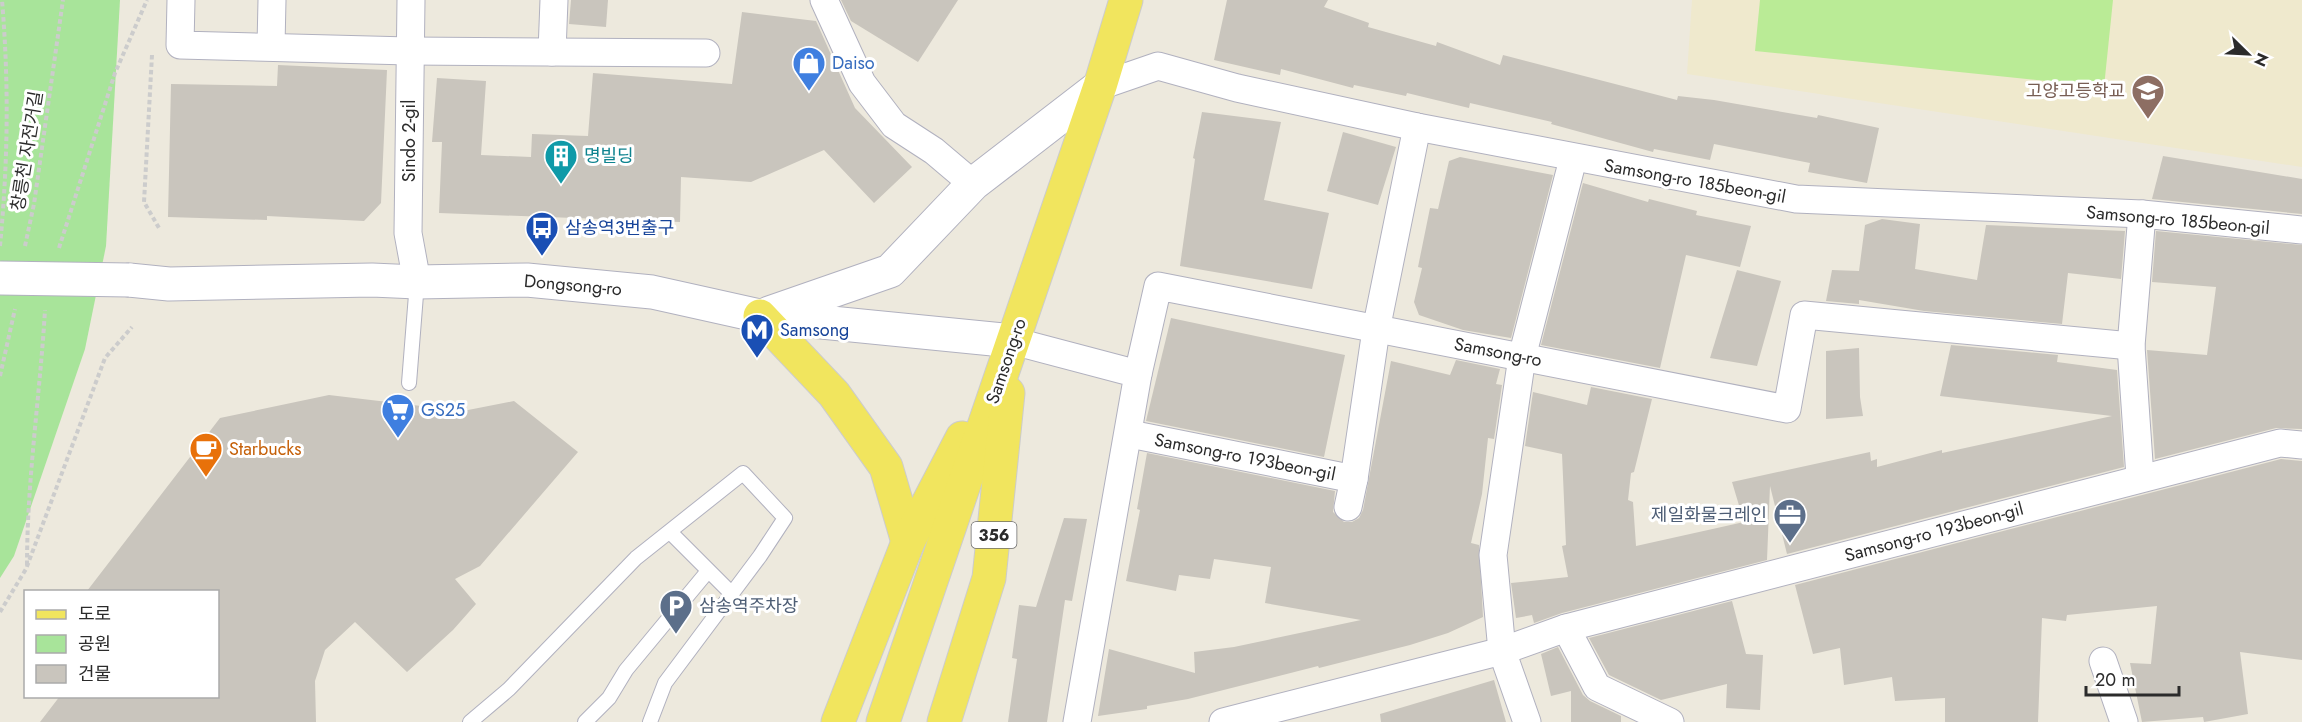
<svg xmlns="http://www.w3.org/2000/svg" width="2302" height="722" font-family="Jost,'Noto Sans KR',sans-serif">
  <rect width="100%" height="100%" fill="#ede9dd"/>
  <!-- education -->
  <polygon fill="#efe9cd" points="1692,0 2302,0 2302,167 1687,74"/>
  <!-- green -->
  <polygon fill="#a8e49a" points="0,0 120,0 106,246 85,349 14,556 0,578"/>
  <!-- pitch -->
  <polygon fill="#baeb96" points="1760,0 2113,0 2104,87 1755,51"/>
  <!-- building -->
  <g fill="#c9c5bd">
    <polygon points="571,0 608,0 606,27 569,24"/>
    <polygon points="841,0 958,0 918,62 851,21"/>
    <polygon points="1227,0 1328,0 1324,7 1369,23 1368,27 1436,46 1437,42 1500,65 1503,55 1677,100 1678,96 1714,100 1817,118 1818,115 1879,128 1867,183 1808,172 1810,163 1714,144 1710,160 1654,149 1653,152 1551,124 1552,122 1470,103 1469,108 1407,93 1406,96 1354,85 1353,88 1281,69 1280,75 1214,60"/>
    <polygon points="742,12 816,21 855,108 912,167 874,203 824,150 751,182 681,177 680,222 439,213 442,142 432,142 437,78 486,81 481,155 531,157 532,134 588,136 593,73 732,84"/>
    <polygon points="278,65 387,70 381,203 364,221 267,216 267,220 168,217 171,84 277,86"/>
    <polygon points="1202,112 1281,122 1264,200 1329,213 1312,289 1180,266 1195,159 1193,158"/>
    <polygon points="1343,132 1396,147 1378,205 1327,191"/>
    <polygon points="2163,156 2302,179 2302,214 2152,199"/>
    <polygon points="1460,157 1553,175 1511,338 1463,330 1419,315 1414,302 1422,268 1418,267 1430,208 1438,209 1449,161"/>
    <polygon points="1583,183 1648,202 1649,199 1697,211 1696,215 1751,226 1740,267 1686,255 1660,368 1541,345"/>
    <polygon points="1882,219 1920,224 1915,269 1977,280 1986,225 2125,231 2121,279 2068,273 2062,324 1924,311 1859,300 1859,304 1826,301 1832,270 1859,271 1865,225"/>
    <polygon points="2156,231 2302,245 2302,429 2276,428 2155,459 2147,350 2207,355 2216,287 2152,282"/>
    <polygon points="1737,270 1781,281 1757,366 1710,358"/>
    <polygon points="1171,318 1345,355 1324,457 1146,421"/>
    <polygon points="1951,345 2058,355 2057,362 2117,370 2124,467 1787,554 1770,486 1767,560 1562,613 1534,623 1532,615 1516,618 1511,583 1568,577 1562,546 1566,545 1562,454 1525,446 1533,392 1587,405 1591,387 1652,399 1634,472 1631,473 1628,500 1633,502 1636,546 1744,522 1732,482 1870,452 1871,461 1877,459 1877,467 1942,450 1942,453 2112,416 1940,396"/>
    <polygon points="1859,348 1860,397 1863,416 1826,419 1826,351"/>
    <polygon points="1456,360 1500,369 1496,384 1502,385 1494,439 1488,438 1482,494 1471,543 1479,545 1483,617 1448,633 1410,645 1319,668 1318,666 1188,699 1147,706 1147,709 1098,716 1109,649 1195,673 1194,652 1234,647 1361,620 1265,603 1271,567 1214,559 1210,579 1179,575 1176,591 1126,581 1140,510 1137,509 1147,453 1335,491 1333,512 1344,522 1352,522 1359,518 1363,510 1391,361 1450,375"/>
    <polygon points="329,395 463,411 514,401 578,452 480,566 455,579 476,604 453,630 407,672 355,622 325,650 315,681 316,722 40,722 60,696 218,696 218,591 87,591 220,418"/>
    <polygon points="2281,459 2302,461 2302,660 2240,652 2248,714 2204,722 2203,717 2142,722 2130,663 2151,664 2157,606 2067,615 2066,621 2042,618 2038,722 1945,722 1945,698 1895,701 1892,677 1844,685 1840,648 1813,654 1795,585"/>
    <polygon points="1064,518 1087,519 1072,601 1065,600 1047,722 1008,722 1017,659 1012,658 1019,605 1036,607"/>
    <polygon points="1732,601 1746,654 1763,655 1760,710 1726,708 1727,684 1661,700 1609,675 1589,638"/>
    <polygon points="1558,647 1583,695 1590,701 1621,716 1621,722 1571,722 1571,691 1551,696 1541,654"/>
    <polygon points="1494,680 1506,722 1381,722 1380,714"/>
  </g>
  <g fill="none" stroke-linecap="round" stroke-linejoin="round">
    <!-- service casing -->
    <g stroke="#b1b1bf" stroke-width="16">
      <g id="service">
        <polyline points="409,383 417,282"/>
        <polyline points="670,532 732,594"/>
        <polyline points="470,722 509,689 636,558 743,473 785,518 760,556 665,683 650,722"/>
        <polyline points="585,722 609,698 626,670 708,571"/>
      </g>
    </g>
    <!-- minor casing -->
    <g stroke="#b1b1bf" stroke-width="29">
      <g id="minor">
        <polyline points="181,0 180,45 409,51 706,53"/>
        <polyline points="411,0 408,233 417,282"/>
        <polyline points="824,0 862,83 894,125 934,151 973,184"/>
        <polyline points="271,46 272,0"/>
        <polyline points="552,52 554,0"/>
        <polyline points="1100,86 1158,66 1237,88 1417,127 1796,199 2142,214 2302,230"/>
        <polyline points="1013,341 1138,374 1077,722"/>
        <polyline points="1138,374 1158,286 1787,409 1804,315 2131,346"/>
        <polyline points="1130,434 1354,479 1376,330 1417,127"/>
        <polyline points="2140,477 2131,346 2142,214"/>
        <polyline points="1348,507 1354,479"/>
        <polyline points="1566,628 1597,687 1670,722"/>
        <polyline points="2103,661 2124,722"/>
        <polyline points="1223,722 1502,651 1566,628 2280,443 2302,445"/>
        <polyline points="1527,722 1502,651 1493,555 1522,357 1573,159"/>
      </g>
    </g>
    <!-- secondary casing -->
    <g stroke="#b1b1bf" stroke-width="35">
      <g id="secondary">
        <polyline points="129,280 169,284 372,280 417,282 527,280 652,292 760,316 1013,341"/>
        <polyline points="769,313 890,271 973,184 1100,86"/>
      </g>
    </g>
    <!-- primary casing -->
    <g stroke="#ccc" stroke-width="35">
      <g id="primary">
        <polyline points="760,316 834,394 886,467 908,542"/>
        <polyline points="838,722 908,542 962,438"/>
        <polyline points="883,722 1100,86 1126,0"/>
        <polyline points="944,722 989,578 1008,393"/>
      </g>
    </g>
    <!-- path -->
    <g stroke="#ccc" stroke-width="4" stroke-dasharray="4.5 3" stroke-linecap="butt">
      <polyline points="152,55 144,202 159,228"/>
      <path d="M0,246C8,161 9,85 2,0"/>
      <polyline points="25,246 34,204 63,0"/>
      <polyline points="59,248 115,73 147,0"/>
      <polyline points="0,376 15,309"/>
      <path d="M27,565C27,480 40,395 45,310"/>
      <polyline points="0,612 26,569 105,358 132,327"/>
    </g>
    <!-- service -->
    <use href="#service" stroke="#fff" stroke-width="14"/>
    <!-- minor -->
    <use href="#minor" stroke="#fff" stroke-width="27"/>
    <!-- secondary -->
    <use href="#secondary" stroke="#fff" stroke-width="33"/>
    <!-- primary -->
    <use href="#primary" stroke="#f1e55e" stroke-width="33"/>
    <!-- secondary-bridge casing -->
    <g stroke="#b1b1bf" stroke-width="35" stroke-linecap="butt">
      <polyline id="secondary-bridge" points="0,278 129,280"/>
    </g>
    <!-- secondary-bridge -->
    <use href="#secondary-bridge" stroke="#fff" stroke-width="33"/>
  </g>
  <!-- icons -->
  <defs>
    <g id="shop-pin" transform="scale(1.725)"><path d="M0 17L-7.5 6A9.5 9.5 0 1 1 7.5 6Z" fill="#3f7fe0" stroke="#fff"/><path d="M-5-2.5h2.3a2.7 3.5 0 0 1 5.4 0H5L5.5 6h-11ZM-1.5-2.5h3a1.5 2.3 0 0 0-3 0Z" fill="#fff"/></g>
    <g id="school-pin" transform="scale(1.725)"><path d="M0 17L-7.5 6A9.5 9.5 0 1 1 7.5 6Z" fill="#8d6e63" stroke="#fff"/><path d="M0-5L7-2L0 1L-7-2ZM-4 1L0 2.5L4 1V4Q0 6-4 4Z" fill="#fff"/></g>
    <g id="building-pin" transform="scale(1.725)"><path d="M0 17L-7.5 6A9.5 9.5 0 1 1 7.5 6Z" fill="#0f9aa8" stroke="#fff"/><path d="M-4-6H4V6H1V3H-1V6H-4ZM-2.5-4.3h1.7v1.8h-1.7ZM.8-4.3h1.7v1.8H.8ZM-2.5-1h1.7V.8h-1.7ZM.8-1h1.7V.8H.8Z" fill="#fff"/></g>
    <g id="bus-pin" transform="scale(1.725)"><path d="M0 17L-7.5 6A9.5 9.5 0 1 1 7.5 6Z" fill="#1a4fb4" stroke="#fff"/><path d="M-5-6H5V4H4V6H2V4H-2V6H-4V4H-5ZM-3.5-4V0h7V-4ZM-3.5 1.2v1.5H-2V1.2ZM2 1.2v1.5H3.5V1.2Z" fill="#fff"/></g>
    <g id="metro-pin" transform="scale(1.725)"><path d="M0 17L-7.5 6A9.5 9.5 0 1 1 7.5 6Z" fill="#1a4fb4" stroke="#fff"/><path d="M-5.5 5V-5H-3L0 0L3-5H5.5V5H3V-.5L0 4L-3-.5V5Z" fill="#fff"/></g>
    <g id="supermarket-pin" transform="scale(1.725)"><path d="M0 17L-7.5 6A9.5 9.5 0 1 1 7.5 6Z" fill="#3f7fe0" stroke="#fff"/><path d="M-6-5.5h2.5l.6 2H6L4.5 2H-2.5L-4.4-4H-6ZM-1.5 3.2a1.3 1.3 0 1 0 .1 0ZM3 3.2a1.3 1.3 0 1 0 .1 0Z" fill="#fff"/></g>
    <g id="cafe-pin" transform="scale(1.725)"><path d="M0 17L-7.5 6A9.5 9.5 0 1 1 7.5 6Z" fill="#e8710a" stroke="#fff"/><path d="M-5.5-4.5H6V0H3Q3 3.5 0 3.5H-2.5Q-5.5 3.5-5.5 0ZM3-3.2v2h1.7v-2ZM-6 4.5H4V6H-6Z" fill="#fff"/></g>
    <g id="office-pin" transform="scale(1.725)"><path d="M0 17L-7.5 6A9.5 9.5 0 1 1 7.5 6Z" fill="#5c6f8a" stroke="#fff"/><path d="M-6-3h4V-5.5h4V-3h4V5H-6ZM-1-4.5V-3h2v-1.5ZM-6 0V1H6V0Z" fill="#fff"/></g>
    <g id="parking-pin" transform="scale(1.725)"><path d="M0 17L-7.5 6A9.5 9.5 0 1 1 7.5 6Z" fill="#5c6f8a" stroke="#fff"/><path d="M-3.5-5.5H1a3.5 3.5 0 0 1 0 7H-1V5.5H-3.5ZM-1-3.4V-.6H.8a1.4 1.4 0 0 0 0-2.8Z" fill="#fff"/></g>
  </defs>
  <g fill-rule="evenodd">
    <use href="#shop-pin" x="809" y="63"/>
    <use href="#school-pin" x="2148" y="91"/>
    <use href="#building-pin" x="561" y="156"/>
    <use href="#bus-pin" x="542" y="228"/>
    <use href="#metro-pin" x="757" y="330"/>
    <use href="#supermarket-pin" x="398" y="410"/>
    <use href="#cafe-pin" x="206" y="449"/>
    <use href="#office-pin" x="1790" y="515"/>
    <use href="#parking-pin" x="676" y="606"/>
  </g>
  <g text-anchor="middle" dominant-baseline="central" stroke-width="6" stroke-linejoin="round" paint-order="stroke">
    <!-- shield labels -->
    <rect fill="#fff" stroke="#6b6b6b" stroke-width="1.5" x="971.5" y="522" width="45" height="26" rx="4.5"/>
    <g font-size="16" font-weight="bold" fill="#2b2b2b">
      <text x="994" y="535">356</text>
    </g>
    <!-- shop labels -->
    <g font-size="18" fill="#366cbe" stroke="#fff" text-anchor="start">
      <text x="832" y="63">Daiso</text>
      <text x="421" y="410">GS25</text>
    </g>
    <!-- education labels -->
    <g font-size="18" fill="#785e54" stroke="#fff" text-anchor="end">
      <text x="2125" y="91">고양고등학교</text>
    </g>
    <!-- street labels -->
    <g font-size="18" fill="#2b2b2b" stroke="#fff">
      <text transform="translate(409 141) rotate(-90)">Sindo 2-gil</text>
      <text transform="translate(27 151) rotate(-81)">창릉천 자전거길</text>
      <text transform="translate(1695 181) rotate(10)">Samsong-ro 185beon-gil</text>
      <text transform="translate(2178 220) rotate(5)">Samsong-ro 185beon-gil</text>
      <text transform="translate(573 285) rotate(5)">Dongsong-ro</text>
      <text transform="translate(1498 352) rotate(11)">Samsong-ro</text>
      <text transform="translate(1006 361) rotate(-71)">Samsong-ro</text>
      <text transform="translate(1245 457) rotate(11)">Samsong-ro 193beon-gil</text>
      <text transform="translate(1934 532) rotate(-15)">Samsong-ro 193beon-gil</text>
    </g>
    <!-- culture labels -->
    <g font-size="18" fill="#0d838f" stroke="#fff" text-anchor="start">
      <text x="584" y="156">명빌딩</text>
    </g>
    <!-- transit labels -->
    <g font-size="18" fill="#164399" stroke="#fff" text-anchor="start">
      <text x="565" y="228">삼송역3번출구</text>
      <text x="780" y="330">Samsong</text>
    </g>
    <!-- food labels -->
    <g font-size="18" fill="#c56008" stroke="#fff" text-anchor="start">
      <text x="229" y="449">Starbucks</text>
    </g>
    <!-- service labels -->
    <g font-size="18" fill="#4e5e75" stroke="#fff" text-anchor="end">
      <text x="1767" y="515">제일화물크레인</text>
      <text x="699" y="606" text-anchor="start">삼송역주차장</text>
    </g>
  </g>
  <!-- legend -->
  <rect x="24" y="590" width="195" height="108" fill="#ffffff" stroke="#aaaaaa" stroke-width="1.5"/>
  <rect x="36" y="610" width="30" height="9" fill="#f1e55e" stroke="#aaaaaa" stroke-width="1.5"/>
  <text x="78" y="620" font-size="18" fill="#2b2b2b">도로</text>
  <rect x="36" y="635" width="30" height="18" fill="#a8e49a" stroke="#aaaaaa" stroke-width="1.5"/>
  <text x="78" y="650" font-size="18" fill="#2b2b2b">공원</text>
  <rect x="36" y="665" width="30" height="18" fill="#c9c5bd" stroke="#aaaaaa" stroke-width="1.5"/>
  <text x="78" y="680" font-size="18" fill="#2b2b2b">건물</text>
  <!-- north arrow -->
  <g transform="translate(2248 54) rotate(114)" stroke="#ffffff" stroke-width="4.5" paint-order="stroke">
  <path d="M0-4.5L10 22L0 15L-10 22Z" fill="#2b2b2b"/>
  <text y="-9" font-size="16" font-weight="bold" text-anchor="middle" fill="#2b2b2b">N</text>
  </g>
  <!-- scale -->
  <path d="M2086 686v9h93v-9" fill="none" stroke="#2b2b2b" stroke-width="3"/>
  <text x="2095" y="686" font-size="18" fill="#2b2b2b" stroke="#ffffff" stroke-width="4.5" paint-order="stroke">20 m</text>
</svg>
